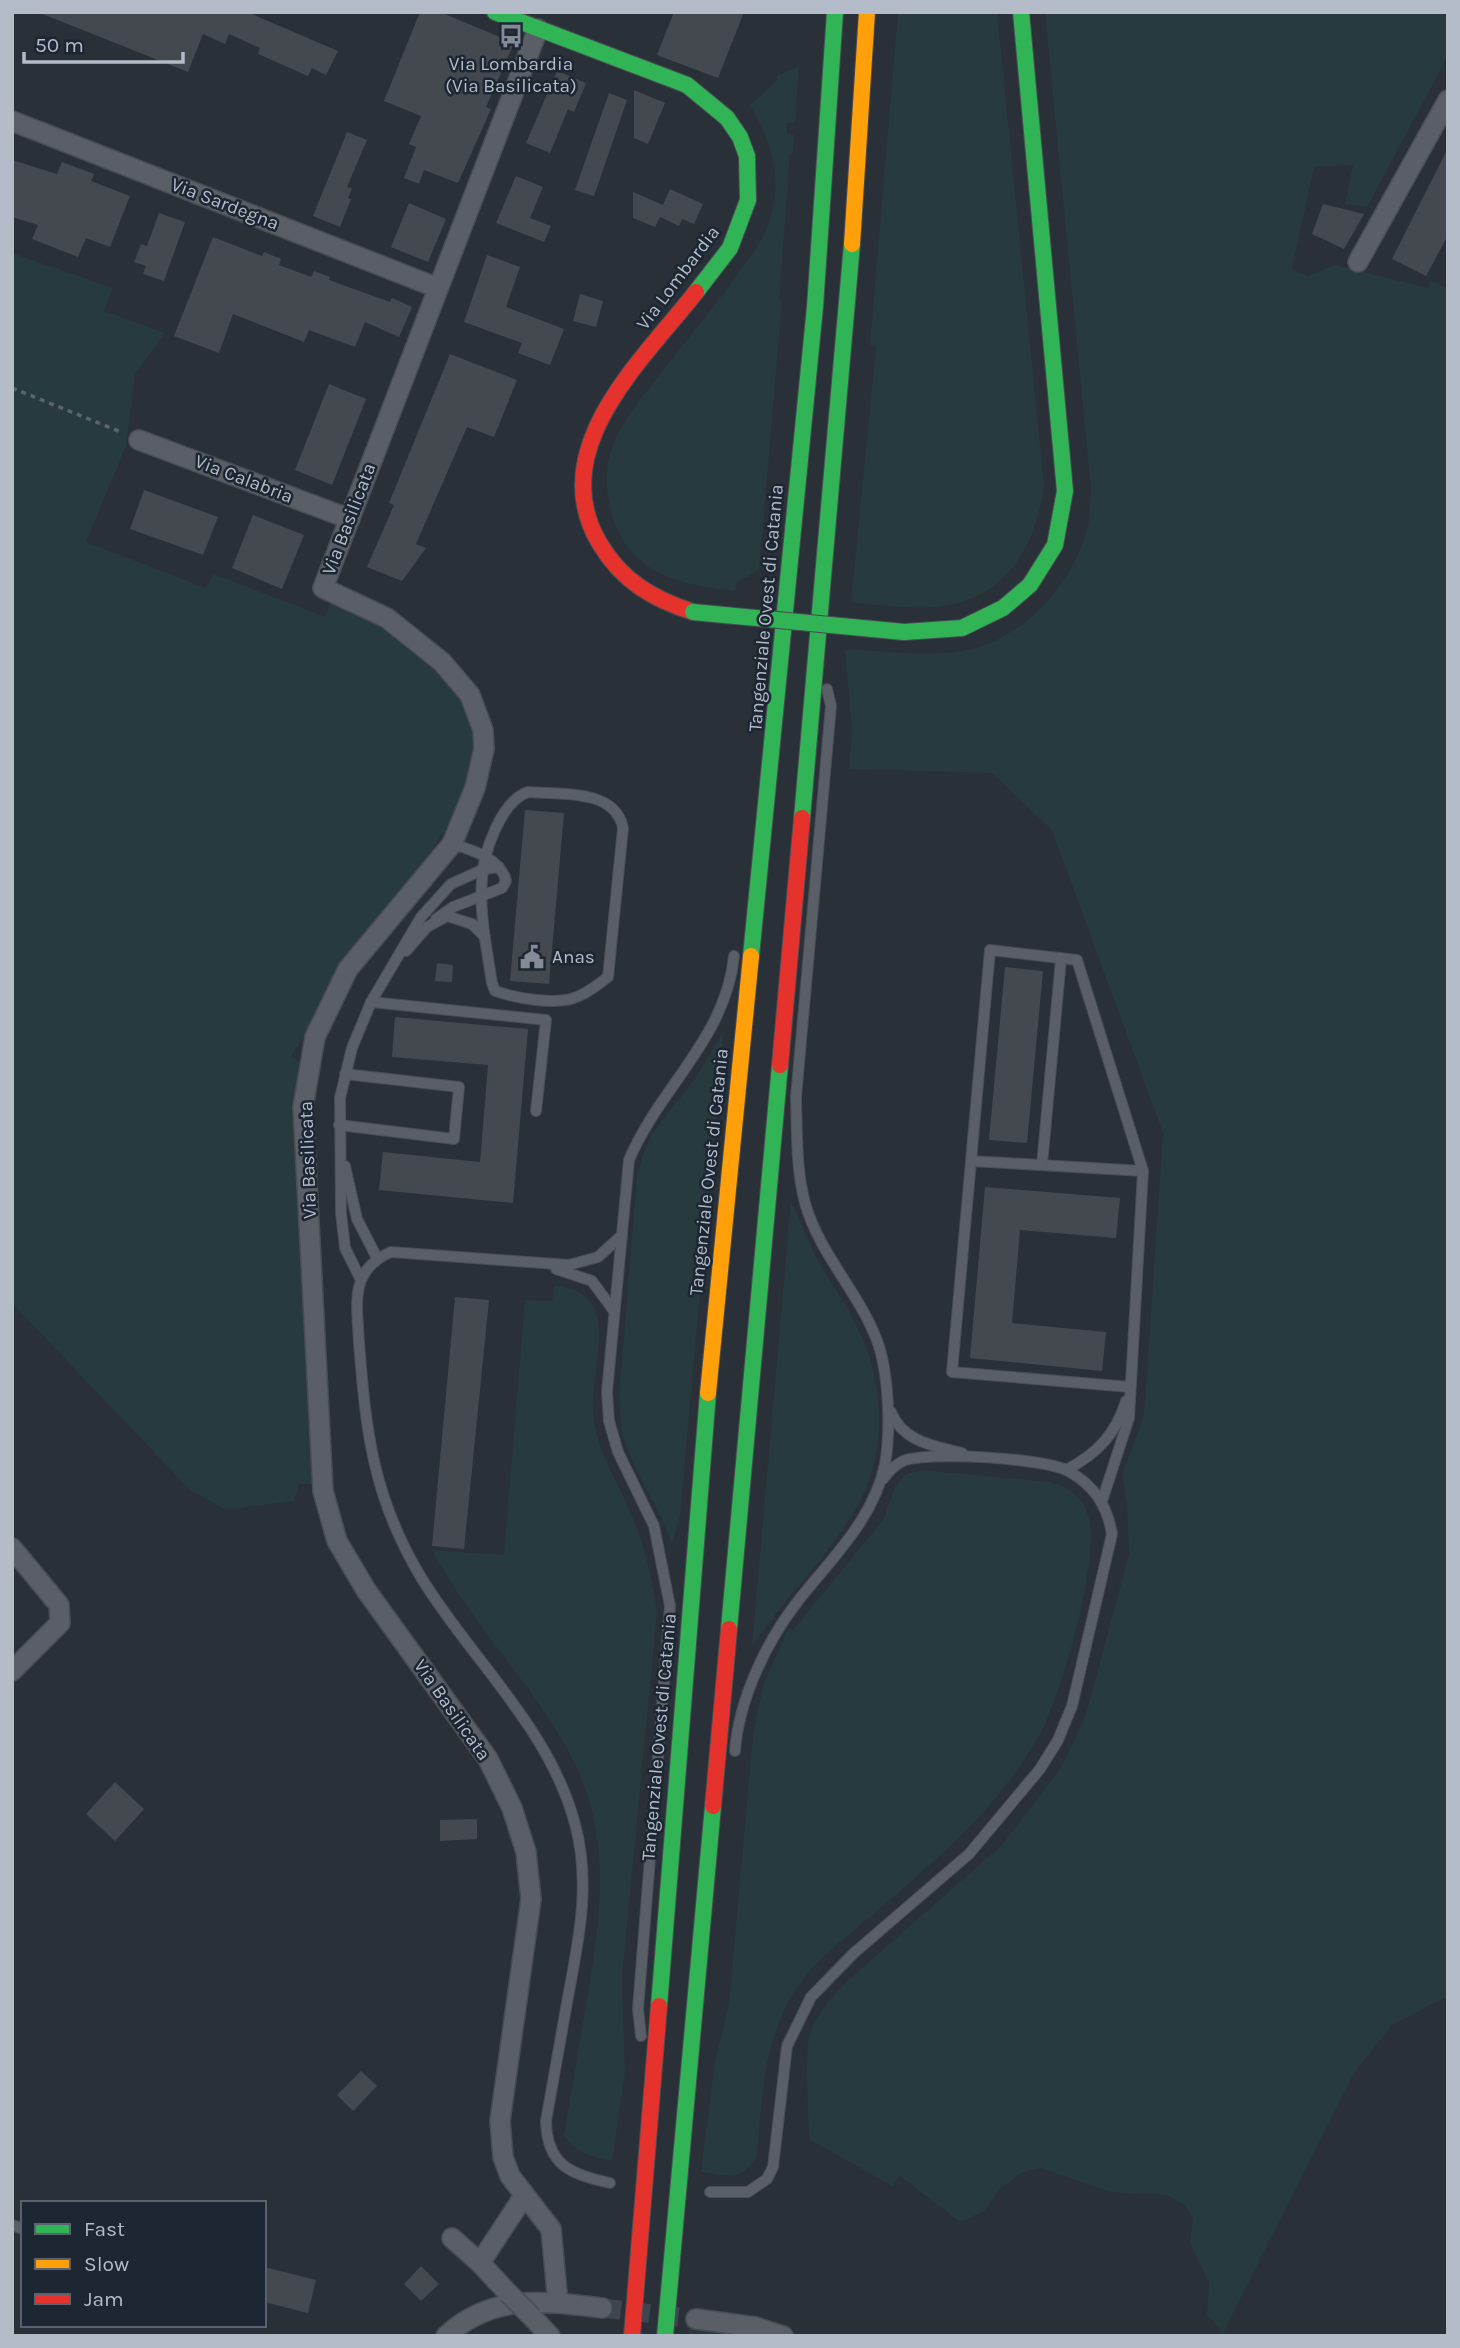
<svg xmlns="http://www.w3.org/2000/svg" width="1460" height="2348" font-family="Karla,sans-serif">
  <rect width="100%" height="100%" fill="#2a3038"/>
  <!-- green -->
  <g fill="#273a3e">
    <path d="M898,12H997L1044,485C1036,547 1006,600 937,607C909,610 879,604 851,603L876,347L870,345Z"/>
    <path d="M1045,12H1448V56L1367,207L1345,204L1353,165L1314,167L1292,269L1308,276L1335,265L1428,288L1431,281L1448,289V1996L1392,2025L1354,2073L1223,2333L1207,2315L1209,2283L1190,2243L1193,2219L1185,2205L1166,2195L1110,2192L1041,2168L1023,2172L1001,2188L984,2211L960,2222L900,2176L892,2186L809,2139C809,2116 804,2052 810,2034C818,2008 841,1987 861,1969L1002,1845L1060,1769L1075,1739L1087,1711L1129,1554L1127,1504L1122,1474L1143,1419L1146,1389L1163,1133L1052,830L992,773L849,769L852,731L845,649C883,651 924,657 962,651C1023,641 1074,583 1088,526C1090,514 1090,501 1091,488Z"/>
    <path d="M799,66L795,123H787V134L794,135L793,153L790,154L779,300L782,301L759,570L737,582L735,591C684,585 634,576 614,522C607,501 604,475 610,454C619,423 642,398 661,373C696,328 733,285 763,237C785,186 776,152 750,105L776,82L777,76Z"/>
    <path d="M12,253L113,288L104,311L165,333L135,374L126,446L86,542L206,588L214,574L325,617L332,599C373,620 466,673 473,723C478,759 461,794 448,826L291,1056L300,1063L293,1114L314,1484H299L294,1501L226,1510L190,1490L12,1303Z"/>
    <path d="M723,1032L680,1516L672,1544C660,1509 638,1479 626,1445C620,1430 621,1411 619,1396L637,1178L644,1151L652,1134L695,1079Z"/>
    <path d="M791,1201C801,1222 809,1244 820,1264C833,1287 849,1308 860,1333C886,1389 887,1457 855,1511C826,1559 784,1599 752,1646Z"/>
    <path d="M554,1286C570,1287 586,1292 594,1308C607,1332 591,1381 593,1409C595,1447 614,1475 629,1509C644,1542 652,1576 657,1612L622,1977L625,2073L612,2161C591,2157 577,2153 564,2136C572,2090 579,2045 587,2000C603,1902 614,1822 558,1733C519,1670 467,1616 432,1550L504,1555L525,1300L552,1301Z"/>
    <path d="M921,1470L1050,1482C1068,1486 1082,1497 1088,1515C1102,1553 1061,1698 1040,1734C1015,1777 984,1815 947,1849C920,1874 892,1898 864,1922C840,1942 814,1962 796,1989C763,2041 762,2096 757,2156C741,2182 728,2176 701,2172L715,2062L729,2004L753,1736L763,1685L788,1629L793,1630L883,1520L895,1487L904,1475Z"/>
    <polygon points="689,2327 737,2336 688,2336"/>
  </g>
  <!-- building -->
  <g fill="#444950">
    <polygon points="247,12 338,51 326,75 312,68 308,76 258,54 260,48 229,34 225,44 203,34 188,72 40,13"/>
    <polygon points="420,12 440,12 514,43 486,107 491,109 458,183 424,170 419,184 404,178 416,147 409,144 421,116 384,101"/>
    <polygon points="674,12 744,12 718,78 657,55"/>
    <polygon points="557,71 586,83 574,112 568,109 550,153 526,143"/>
    <polygon points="634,90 665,103 648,144 634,138"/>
    <polygon points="609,93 627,100 594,196 575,190"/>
    <polygon points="347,132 367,140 347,187 352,188 348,198 351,199 340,227 313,216"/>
    <polygon points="1448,148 1448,235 1426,276 1392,259"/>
    <polygon points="12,160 57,174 62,162 94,174 91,181 130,196 110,247 86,238 78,257 32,239 38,225 12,217"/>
    <polygon points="516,176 543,187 530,218 551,226 544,242 496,223"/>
    <polygon points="670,189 703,204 694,224 682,219 679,226 660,217 655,227 633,218 633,192 663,205"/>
    <polygon points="409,203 446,219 428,262 391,247"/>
    <polygon points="1323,204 1364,214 1344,249 1312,234"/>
    <polygon points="159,213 185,222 164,281 143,274 146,266 134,262 141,244 147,246"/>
    <polygon points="213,237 262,256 264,252 281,259 279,265 311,277 314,271 330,277 329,280 390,302 392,298 412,307 399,337 365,322 355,347 309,330 304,342 233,314 219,353 174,336"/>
    <polygon points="487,255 520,267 506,307 564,329 550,365 518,353 522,343 464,322"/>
    <polygon points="580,294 603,301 596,327 573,321"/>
    <polygon points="450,354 517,380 494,437 467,427 416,544 426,548 402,581 367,567 394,505 389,503"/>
    <polygon points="329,384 366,399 332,485 295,470"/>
    <polygon points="144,490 218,517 203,555 130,529"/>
    <polygon points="253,515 304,535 282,589 232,568"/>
    <polygon points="525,810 564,813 549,984 510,981"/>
    <polygon points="437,963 453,965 452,982 435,981"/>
    <polygon points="1005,967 1043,971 1027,1143 989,1140"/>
    <polygon points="395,1017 528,1029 513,1203 379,1190 383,1152 480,1162 488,1065 392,1057"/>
    <polygon points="985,1187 1120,1198 1116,1238 1020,1230 1012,1323 1106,1332 1102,1371 970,1358"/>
    <polygon points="455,1297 489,1300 464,1549 432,1546"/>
    <polygon points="115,1782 144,1809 115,1841 86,1814"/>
    <polygon points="477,1819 477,1839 440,1841 440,1820"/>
    <polygon points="361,2071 377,2086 353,2111 337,2095"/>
    <polygon points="421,2266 439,2284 421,2301 404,2284"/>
    <polygon points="264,2267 316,2280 308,2313 264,2302"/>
  </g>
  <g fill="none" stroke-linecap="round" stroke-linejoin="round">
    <!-- street-tunnel -->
    <polyline stroke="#3f454e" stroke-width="19" stroke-dasharray="19 10" stroke-linecap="butt" points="602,2308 696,2319"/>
    <!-- lane casing -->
    <g stroke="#484c53" stroke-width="12">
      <g id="lane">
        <path d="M528,792C560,795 615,788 623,828L608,977C597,985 587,994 574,998C552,1005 516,998 495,991L492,983C487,950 479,913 482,880C483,853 501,801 528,792Z"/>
        <path d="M436,919L453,907L502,888L506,881C501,859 473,850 452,844"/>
        <polyline points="406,951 427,927 447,916 472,924 485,937"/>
        <polyline points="371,1002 546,1020 536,1111"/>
        <polyline points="339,1125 454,1139 459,1087 345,1074"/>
        <polyline points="971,1161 1143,1171"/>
        <polyline points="1042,1165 1061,959"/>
        <polyline points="345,1166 357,1219 377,1258"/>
        <polyline points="556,1269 592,1281 614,1311"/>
        <polyline points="361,1280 345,1248 341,1213 340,1098 352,1048 371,1002 421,917 451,884 484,869 499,867"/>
        <path d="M891,1412C903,1442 934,1446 962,1453"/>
        <path d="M1066,1470C1097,1454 1116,1434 1126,1401"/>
        <polyline points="1102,1501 1129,1418 1143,1171 1077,960 990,950 952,1372 1130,1387"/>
        <path d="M735,1751C739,1699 766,1642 798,1601C831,1559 874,1519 885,1464C891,1431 889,1370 876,1338C857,1290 819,1253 805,1203C796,1169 797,1132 796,1097L831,706L827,689"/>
        <path d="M641,2036L638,2009L670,1606L654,1526L618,1452L609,1421L607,1392L629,1160C659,1088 726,1038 734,956"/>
        <path d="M610,2183C571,2174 547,2166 546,2121C553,2080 561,2038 568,1997C579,1938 591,1883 575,1824C550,1729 472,1660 422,1579C373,1498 366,1433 359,1342C357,1304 349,1270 391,1252L569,1265L598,1257L621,1236"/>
        <path d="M710,2192H748L767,2179L773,2167L787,2046L811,1997L854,1953L969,1854L1040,1769L1058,1740L1072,1706L1112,1534C1107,1505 1094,1485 1068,1471C1045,1458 927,1451 903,1461C895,1465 888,1472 883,1479"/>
        <polyline points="12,2225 23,2229"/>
      </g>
    </g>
    <!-- street casing -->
    <g stroke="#484c53" stroke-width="22">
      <g id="street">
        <polyline points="538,29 323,588 387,618 442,662 470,695 483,730 484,749 475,788 452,844 348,969 315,1037 303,1107 323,1491 337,1541 366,1590 488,1759 512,1808 526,1852 531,1899 500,2121 503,2157 510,2176 551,2229 558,2303"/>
        <polyline points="12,121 438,288"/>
        <polyline points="1358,262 1448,100"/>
        <polyline points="139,440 350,519"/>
        <polyline points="12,1548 59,1605 60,1623 12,1671"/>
        <polyline points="452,2238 480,2263"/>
        <polyline points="508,2293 480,2263 524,2196"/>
        <polyline points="532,2317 550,2336"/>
        <polyline points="696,2319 755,2327 783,2336"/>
        <path d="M446,2336C493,2293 543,2301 602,2308"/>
      </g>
    </g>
    <!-- fast casing -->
    <g stroke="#484c53" stroke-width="18">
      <g id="fast">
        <polyline points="495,12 687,85 727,118 740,137 747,156 748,200 730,248 696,292"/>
        <polyline points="904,632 962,628 1003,608 1030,585 1055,545 1065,491 1021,12"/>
        <polyline points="802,818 852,244"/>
        <polyline points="751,956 815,307 835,12"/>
        <polyline points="729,1629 780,1065"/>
        <polyline points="659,2006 708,1393"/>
        <polyline points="665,2336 713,1806"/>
      </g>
    </g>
    <!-- slow casing -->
    <g stroke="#484c53" stroke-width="18">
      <g id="slow">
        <polyline points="852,244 867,12"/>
        <polyline points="708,1393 751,956"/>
      </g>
    </g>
    <!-- jam casing -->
    <g stroke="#484c53" stroke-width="18">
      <g id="jam">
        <path d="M693,612C653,599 622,581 600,544C543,450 642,361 696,292"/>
        <polyline points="780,1065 802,818"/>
        <polyline points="713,1806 729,1629"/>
        <polyline points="632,2336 659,2006"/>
      </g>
    </g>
    <!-- path -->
    <polyline stroke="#5d636a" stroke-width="3.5" stroke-dasharray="5 5" stroke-linecap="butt" points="12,388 121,432"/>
    <!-- lane -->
    <use href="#lane" stroke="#5a5e66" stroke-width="10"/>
    <!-- street -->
    <use href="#street" stroke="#5a5e66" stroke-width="19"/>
    <!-- fast -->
    <use href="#fast" stroke="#30b455" stroke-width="16"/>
    <!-- slow -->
    <use href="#slow" stroke="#ff9f0a" stroke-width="16"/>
    <!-- jam -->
    <use href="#jam" stroke="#e5322d" stroke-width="16"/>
    <!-- street-bridge casing -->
    <g stroke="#484c53" stroke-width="22" stroke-linecap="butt">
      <polyline id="street-bridge" points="508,2293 532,2317"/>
    </g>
    <!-- fast-bridge casing -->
    <g stroke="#484c53" stroke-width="18" stroke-linecap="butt">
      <polyline id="fast-bridge" points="693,612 904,632"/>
    </g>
    <!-- street-bridge -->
    <use href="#street-bridge" stroke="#5a5e66" stroke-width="19"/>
    <!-- fast-bridge -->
    <use href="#fast-bridge" stroke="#30b455" stroke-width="16"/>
  </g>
  <!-- icons -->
  <defs>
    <g id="bus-bare" transform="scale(1.89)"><path d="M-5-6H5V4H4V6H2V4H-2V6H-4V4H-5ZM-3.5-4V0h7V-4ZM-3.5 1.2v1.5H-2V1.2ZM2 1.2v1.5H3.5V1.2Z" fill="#848b96" stroke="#1d2633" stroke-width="2.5" paint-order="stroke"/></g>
    <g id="civic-bare" transform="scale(1.89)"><path d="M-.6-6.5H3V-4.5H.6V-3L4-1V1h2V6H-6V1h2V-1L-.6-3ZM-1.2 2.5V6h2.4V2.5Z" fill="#848b96" stroke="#1d2633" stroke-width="2.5" paint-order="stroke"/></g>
  </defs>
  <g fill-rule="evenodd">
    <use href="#bus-bare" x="511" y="36"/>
    <use href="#civic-bare" x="532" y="957"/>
  </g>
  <g text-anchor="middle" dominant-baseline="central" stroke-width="5" stroke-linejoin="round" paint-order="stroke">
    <!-- poi labels -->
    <g font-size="19" fill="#b4bcc9" stroke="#1d2633">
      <text x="511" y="64">Via Lombardia<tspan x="511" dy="22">(Via Basilicata)</tspan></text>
      <text x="552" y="957" text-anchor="start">Anas</text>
    </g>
    <!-- street labels -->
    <g font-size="19" fill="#b4bcc9" stroke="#1d2633">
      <text transform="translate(225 204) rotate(21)">Via Sardegna</text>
      <text transform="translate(678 278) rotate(-53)">Via Lombardia</text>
      <text transform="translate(244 479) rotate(21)">Via Calabria</text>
      <text transform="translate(349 519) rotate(-69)">Via Basilicata</text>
      <text transform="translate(766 608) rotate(-85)">Tangenziale Ovest di Catania</text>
      <text transform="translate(308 1160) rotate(-92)">Via Basilicata</text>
      <text transform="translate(709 1172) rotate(-84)">Tangenziale Ovest di Catania</text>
      <text transform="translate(452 1710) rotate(55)">Via Basilicata</text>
      <text transform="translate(659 1737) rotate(-85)">Tangenziale Ovest di Catania</text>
    </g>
  </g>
  <!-- border -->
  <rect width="1460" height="2348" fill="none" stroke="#b4bcc9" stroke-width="28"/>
  <!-- legend -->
  <rect x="21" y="2201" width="245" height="126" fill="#1d2633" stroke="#59626f" stroke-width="2"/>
  <rect x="35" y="2224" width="35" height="10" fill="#30b455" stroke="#59626f" stroke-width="2"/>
  <text x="84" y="2236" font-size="21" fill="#b4bcc9">Fast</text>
  <rect x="35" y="2259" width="35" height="10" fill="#ff9f0a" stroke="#59626f" stroke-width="2"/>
  <text x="84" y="2271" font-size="21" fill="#b4bcc9">Slow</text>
  <rect x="35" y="2294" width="35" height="10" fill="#e5322d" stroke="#59626f" stroke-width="2"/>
  <text x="84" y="2306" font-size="21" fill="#b4bcc9">Jam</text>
  <!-- scale -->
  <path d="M24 52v10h159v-10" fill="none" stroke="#b4bcc9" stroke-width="3.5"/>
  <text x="35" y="52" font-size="21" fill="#b4bcc9" stroke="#1d2633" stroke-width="5" paint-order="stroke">50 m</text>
</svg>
